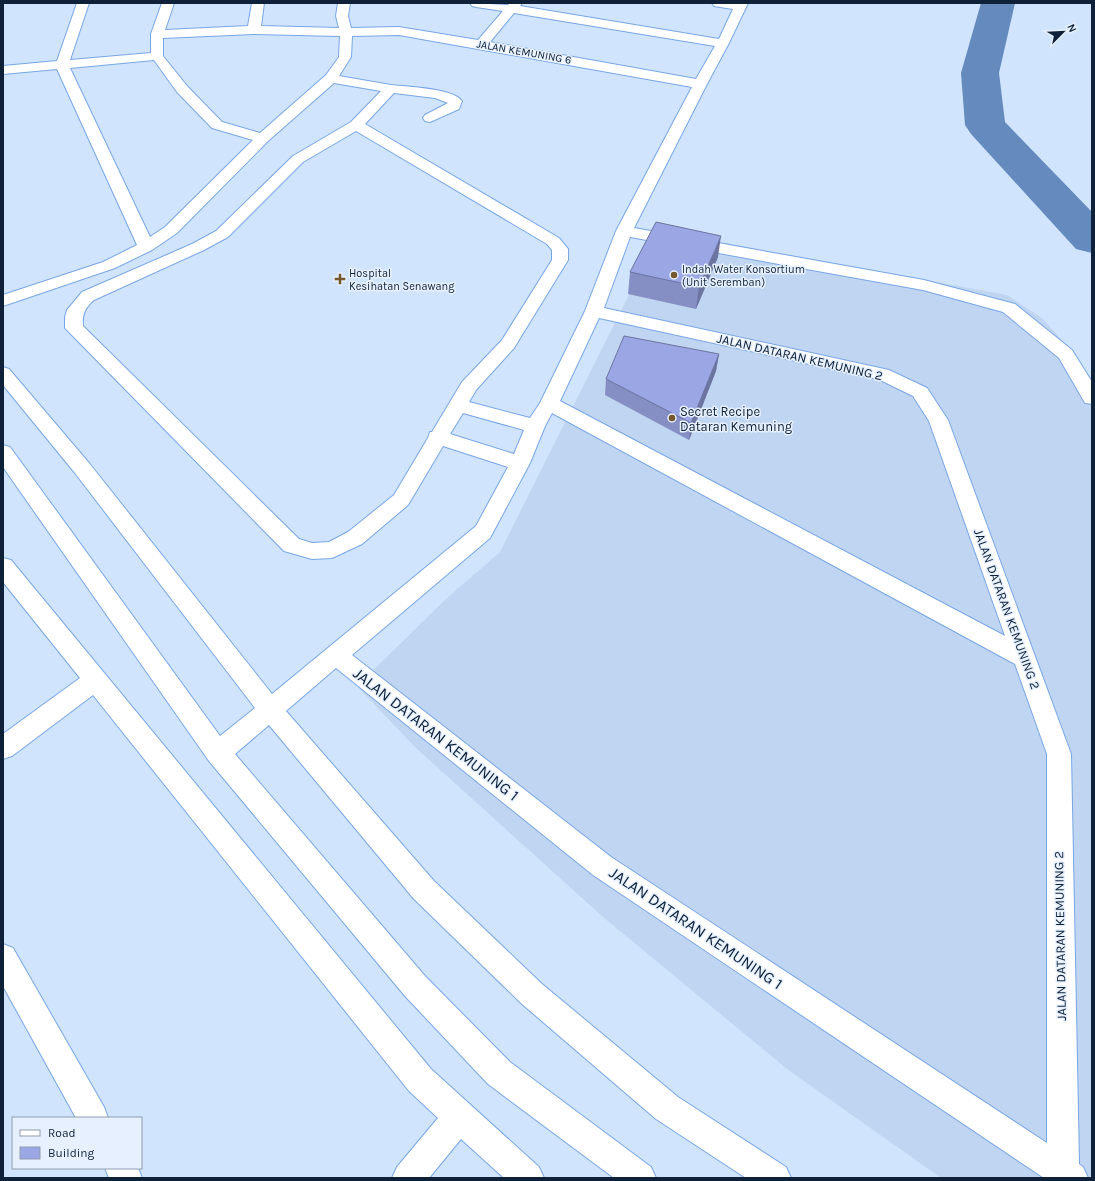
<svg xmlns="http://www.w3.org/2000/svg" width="1095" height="1181" font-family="Karla,sans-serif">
  <rect width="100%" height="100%" fill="#d0e4fe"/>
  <!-- built -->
  <polygon fill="#c0d5f1" points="661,231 1007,295 1043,319 1076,356 1092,385 1092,1178 941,1178 787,1069 603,917 416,748 357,686 446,599 500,552"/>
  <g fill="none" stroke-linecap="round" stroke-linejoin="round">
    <!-- river -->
    <polygon fill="#648abe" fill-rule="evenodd" points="981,3 1015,3 999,73 1005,122 1092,212 1092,253 1076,249 971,134 965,125 961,73"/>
    <!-- minor casing -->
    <g stroke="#78a6e5" stroke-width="2">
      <g id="minor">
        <path d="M77,3H89L70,60L151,53V34L162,3H174L165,30L248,26L252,3H264L261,26L339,28L336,16L338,3H350L348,16L351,28L399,27L478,40L503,11L476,7L472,6L470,3L508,5L510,3H522L520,6L719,39L733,9L714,6L712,3H748L729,43L707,84L634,228L924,280L1015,304L1072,350L1092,382V404L1085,403L1059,358L1003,312L923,290L630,237L604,308L889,370L927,388L948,420L1071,754L1079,1164L1083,1167L1088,1178H1044L593,875L336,668L286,711L434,881L542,984L678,1097L786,1167L791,1178H746L656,1119L522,1004L414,899L269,725L235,754L425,976L510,1062L651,1167L656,1178H614L488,1084L405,996L209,761L3,467V445L10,447L220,736L255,708L75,473L3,385V367L9,369L89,463L272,694L476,526L508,467L443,446L408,505L362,544L332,558L312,559L284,551L65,328V317L67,310L82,292L192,244L216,231L293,156L351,122L381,91L334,83L268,141L177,233L152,250L115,268L3,306V295L103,262L137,245L57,69L3,74V66L57,61ZM514,13L715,46L696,79L490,42ZM254,34L340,36L339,57L326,75L260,133L222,122L187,86L163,56V38ZM399,35L692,87L616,231L585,311L540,403L530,418L469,402L476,390L514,348L568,260V249L559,238L365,124L394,93L435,98L448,103L425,115L423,118L425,121L430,122L459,109L462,101C453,88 407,87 391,85C374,82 356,79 339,76L351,57L352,36ZM154,60L177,92L212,128L253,140L165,227L150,237L70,68ZM356,131L547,244L552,250V260L502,340L462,382L432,432H430L428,438L394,495L348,532L329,542L312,543L299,539L83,326C82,314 85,308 94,300L204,250L228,237L303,162ZM599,318L878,379L913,396L929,421L1005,636L560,401ZM463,413L524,430L514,454L450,434ZM552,413L1015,664L1047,754V1143L611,857L352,655L490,538L530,463L545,426Z"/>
        <polygon points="3,558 11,560 431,1069 539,1167 544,1178 504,1178 461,1139 429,1178 392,1178 397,1167 438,1118 409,1091 93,695 12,756 3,759 3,734 80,678 3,582"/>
        <polygon points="3,944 13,948 104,1107 108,1118 76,1118 3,986"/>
        <polygon points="105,1168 138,1168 142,1178 109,1178"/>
      </g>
    </g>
    <!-- minor -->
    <use href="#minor" fill="#fff" fill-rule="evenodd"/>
  </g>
  <!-- wall -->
  <g fill="#858fc4">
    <polygon points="718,257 696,309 628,294 630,272"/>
    <polygon points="719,354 716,371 689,440 605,395 606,379"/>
  </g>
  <!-- shaded-wall -->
  <g fill="#6c74a0">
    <polygon points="721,236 718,257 696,309 699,287"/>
    <polygon points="719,354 716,371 689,440 691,423"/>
  </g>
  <!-- building -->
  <g fill="#9ba6e4" stroke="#6c74a0">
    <polygon points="656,222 721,236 699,287 630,272"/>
    <polygon points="624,336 719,354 691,423 606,379"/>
  </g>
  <!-- markers -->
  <g fill="#74572b" stroke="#e6f0fe" stroke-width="1.5">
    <circle cx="674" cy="275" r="4"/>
    <path d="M338 273h4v4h4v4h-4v4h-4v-4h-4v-4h4z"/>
    <circle cx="672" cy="418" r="4"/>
  </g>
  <g text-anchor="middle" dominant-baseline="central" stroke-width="3" stroke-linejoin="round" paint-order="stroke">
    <!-- far-street labels -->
    <g font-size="11" fill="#0e2139" stroke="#e6f0fe">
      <text transform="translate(524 52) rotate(10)">JALAN KEMUNING 6</text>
    </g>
    <!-- far-poi labels -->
    <g font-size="11" fill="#0e2139" stroke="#e6f0fe" text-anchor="start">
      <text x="682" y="269">Indah Water Konsortium<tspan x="682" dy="13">(Unit Seremban)</tspan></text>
      <text x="349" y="273">Hospital<tspan x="349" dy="13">Kesihatan Senawang</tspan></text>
    </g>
    <!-- street labels -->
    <g font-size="13" fill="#0e2139" stroke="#e6f0fe">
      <text transform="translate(800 357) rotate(13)">JALAN DATARAN KEMUNING 2</text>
      <text transform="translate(1007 609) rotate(70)">JALAN DATARAN KEMUNING 2</text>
      <text transform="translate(1060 936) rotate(-91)">JALAN DATARAN KEMUNING 2</text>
    </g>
    <!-- poi labels -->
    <g font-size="13" fill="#0e2139" stroke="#e6f0fe" text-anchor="start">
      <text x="680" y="411">Secret Recipe<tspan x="680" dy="15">Dataran Kemuning</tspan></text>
    </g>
    <!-- near-street labels -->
    <g font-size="16" fill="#0e2139" stroke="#e6f0fe">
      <text transform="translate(436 734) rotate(38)">JALAN DATARAN KEMUNING 1</text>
      <text transform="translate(696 928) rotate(34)">JALAN DATARAN KEMUNING 1</text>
    </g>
  </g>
  <!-- border -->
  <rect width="1095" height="1181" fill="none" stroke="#0e2139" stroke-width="8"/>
  <!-- legend -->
  <rect x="12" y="1117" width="130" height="52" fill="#e6f0fe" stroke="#909daf"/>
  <rect x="20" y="1130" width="20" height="6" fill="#ffffff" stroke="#909daf"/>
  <text x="48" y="1137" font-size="12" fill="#0e2139">Road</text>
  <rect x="20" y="1147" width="20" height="12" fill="#9ba6e4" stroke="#909daf"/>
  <text x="48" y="1157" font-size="12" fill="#0e2139">Building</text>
  <!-- north arrow -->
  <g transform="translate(1063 32) rotate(66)" stroke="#e6f0fe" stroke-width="3" paint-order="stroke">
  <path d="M0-3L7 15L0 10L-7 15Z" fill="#0e2139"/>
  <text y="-6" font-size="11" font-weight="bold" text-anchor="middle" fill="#0e2139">N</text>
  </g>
</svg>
